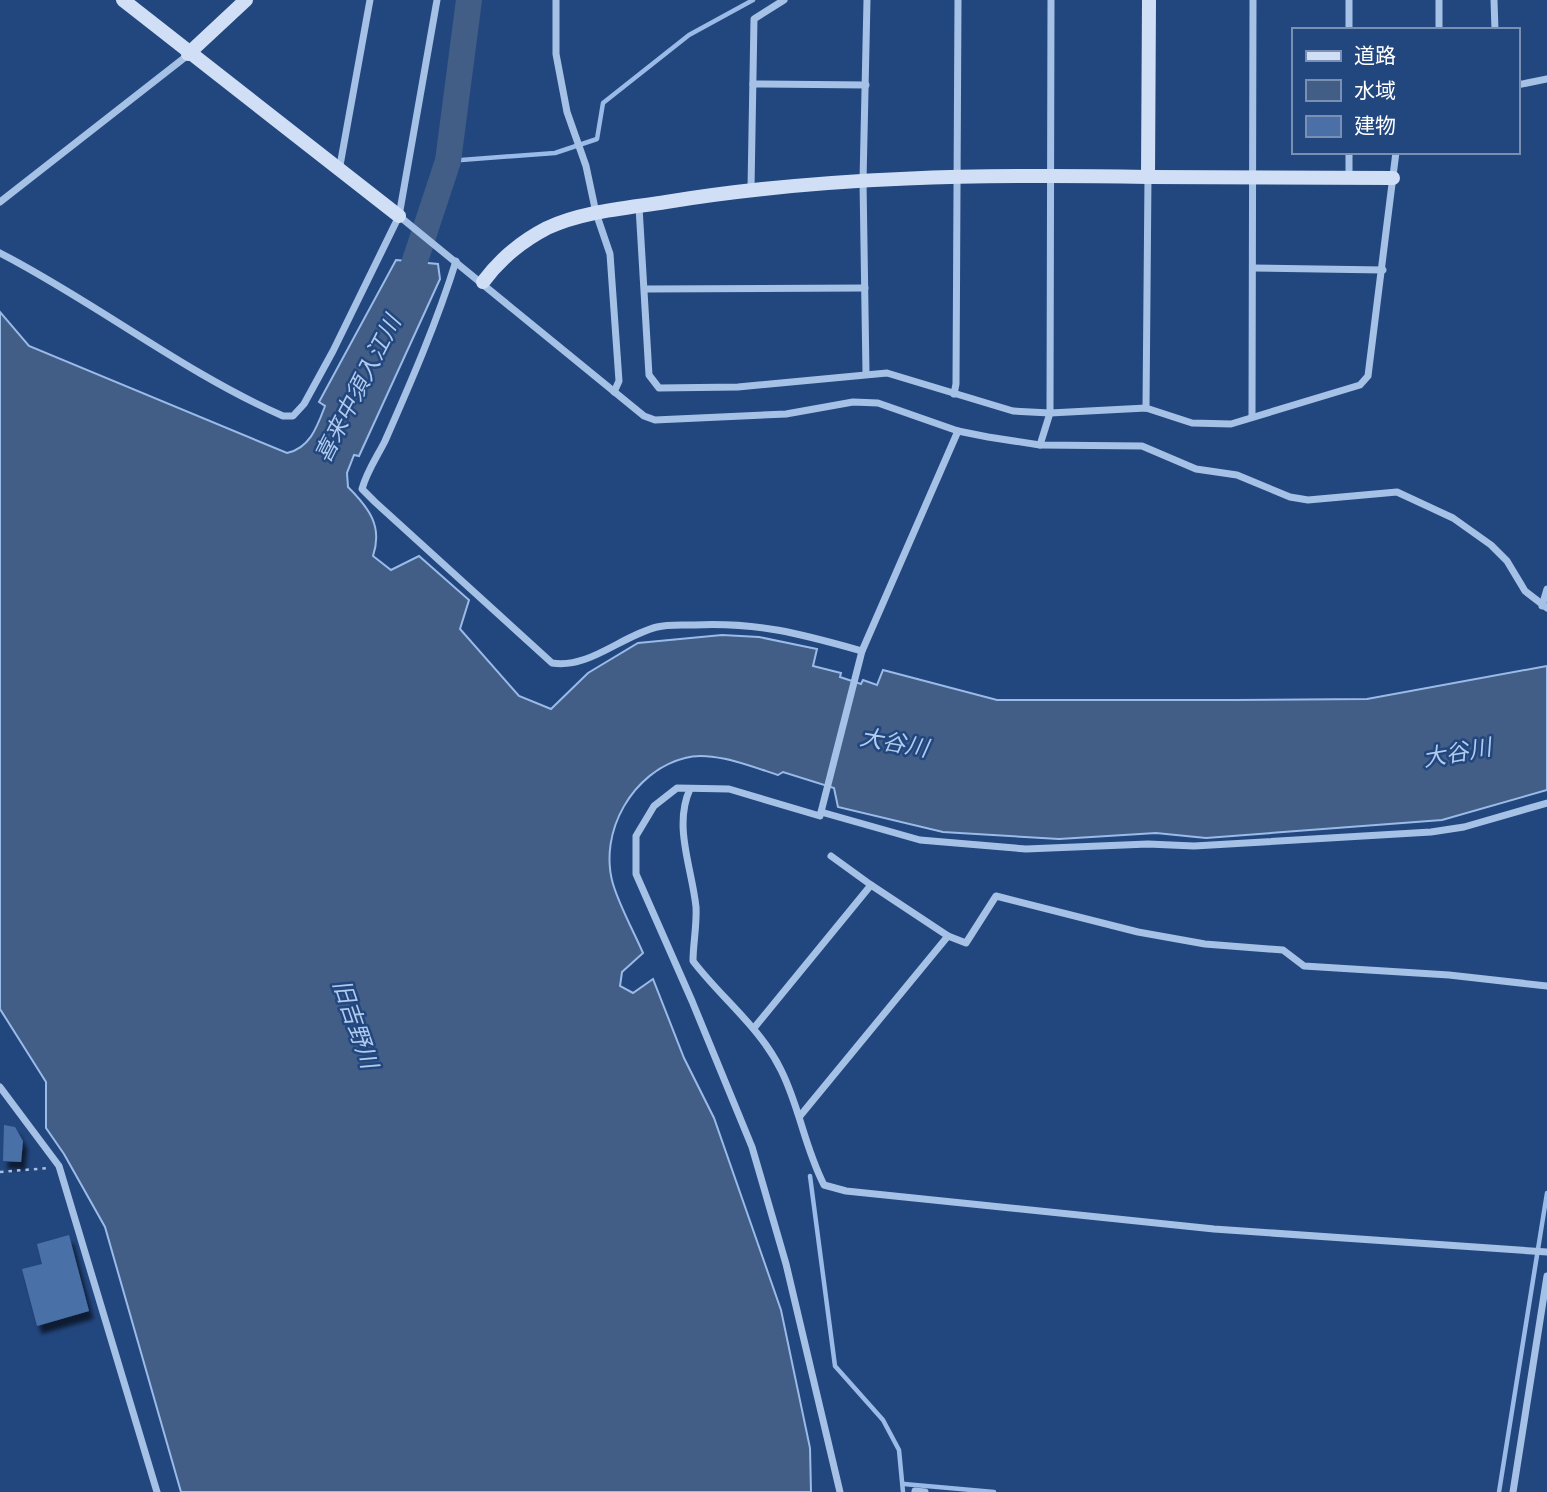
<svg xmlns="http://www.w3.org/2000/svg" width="1547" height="1492" font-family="'Nunito Sans','Noto Sans JP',sans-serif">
  <defs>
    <filter id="shadow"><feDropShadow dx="4.5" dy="8" stdDeviation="2" flood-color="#0009"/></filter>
  </defs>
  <rect width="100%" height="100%" fill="#22467e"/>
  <!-- water -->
  <path fill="#425d86" stroke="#9abbe8" stroke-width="2" d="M396,260L438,264L440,279L359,456L354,455L347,473L348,487C369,508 383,526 373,556L391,570L419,556L469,600L460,629L519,696L551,709L588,673L638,643L722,635L759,637L817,649L813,666L841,673L840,677L861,684L863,680L877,685L883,670L997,700H1234L1367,699L1547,666V790L1442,820L1206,838L1156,833L1059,839L943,832L838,807L834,788L783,772L778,775C753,767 711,750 685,758C633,771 598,832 613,884C620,907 633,930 643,953L622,972L620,986L633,993L653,979L684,1058L714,1118L781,1310L810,1448L811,1492H181L105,1227L64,1154L46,1128V1082L0,1009V312L29,346L287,453C310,448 317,427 325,406L319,402Z"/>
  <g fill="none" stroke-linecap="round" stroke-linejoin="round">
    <!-- stream -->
    <g stroke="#9abbe8" stroke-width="4.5">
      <polyline points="448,161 555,153 597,139 603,103 689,35 753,0"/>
      <polyline points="810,1176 835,1366 883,1420 899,1450 903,1492"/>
      <polyline points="904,1484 994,1492"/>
      <polyline points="1499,1492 1547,1193"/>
    </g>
    <!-- river -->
    <polyline stroke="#425d86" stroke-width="26" points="404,294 448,161 469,0"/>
  </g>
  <!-- building -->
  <g fill="#4a70a7" filter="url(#shadow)">
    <polygon points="4,1125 15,1127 23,1141 21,1162 3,1161"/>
    <polygon points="69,1235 89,1311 37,1326 22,1269 42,1264 37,1244"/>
  </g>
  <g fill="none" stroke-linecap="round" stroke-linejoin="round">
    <!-- path -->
    <polyline stroke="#a6c1e6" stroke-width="2.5" stroke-dasharray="3.5 5" stroke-linecap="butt" points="0,1172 48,1168"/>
    <!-- street -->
    <g stroke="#a6c1e6" stroke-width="7">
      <polyline points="556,0 556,54 567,112 586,166 596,213 610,254 619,381 614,392"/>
      <polyline points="1349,0 1349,30"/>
      <polyline points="1439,0 1439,30"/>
      <polyline points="1494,0 1495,30"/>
      <polyline points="753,84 866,85"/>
      <polyline points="1517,85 1547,79"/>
      <polyline points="1349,152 1349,178"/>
      <polyline points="339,171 370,0"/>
      <polyline points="751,188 754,19 784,0"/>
      <polyline points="0,202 188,55"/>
      <polyline points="639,207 649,375 659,388 738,387 887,373 1013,411 1050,413 1146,408 1192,423 1231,424 1360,385 1368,376 1396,152"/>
      <polyline points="399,216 644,416 655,420 786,414 853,402 878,403 958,431 988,437 1040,445 1142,446 1196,469 1237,475 1290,497 1308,500 1397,492 1453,518 1491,545 1507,561 1525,591 1547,608"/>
      <path d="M0,253C97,303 183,372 283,416H293L304,404L333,351L399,216L437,0"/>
      <path d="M456,261C437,322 411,382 385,441C377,457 367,471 362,489L375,502L552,663C589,669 621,636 657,627C668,624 682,625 694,625C759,622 801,634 862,651"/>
      <polyline points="1253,268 1383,270"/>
      <polyline points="645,289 865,288"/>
      <polyline points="866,373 863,181 867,0"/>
      <polyline points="954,394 956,384 958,0"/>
      <polyline points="1146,408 1148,177"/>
      <polyline points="1252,416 1253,0"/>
      <polyline points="1040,445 1050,413 1051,0"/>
      <polyline points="1542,606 1547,589"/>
      <path d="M690,789C673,826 692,868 696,907C697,925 693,944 693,961C721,998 760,1027 781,1070C800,1108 804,1146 824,1185L846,1191L1214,1229L1547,1252"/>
      <polyline points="821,812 862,651 958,431"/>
      <polyline points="948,936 966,943 996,896 1138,932 1205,944 1283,950 1304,966 1449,975 1547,986"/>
      <polyline points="754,1028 871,885 831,856"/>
      <polyline points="0,1087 59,1166 157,1492"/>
      <polyline points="800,1116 948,936 871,885"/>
      <polyline points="915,1491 925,1492"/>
      <polyline points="840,1492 786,1264 752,1147 692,1001 636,874 636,836 654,806 677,788 729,789 820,816 821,812 920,840 1026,849 1148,844 1194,846 1431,832 1464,827 1547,803"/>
      <polyline points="1513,1492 1547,1276"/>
    </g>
    <!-- secondary -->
    <g stroke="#d0dff5" stroke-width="14">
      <polyline points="123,0 399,216"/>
      <polyline points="188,54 246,0"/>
      <polyline points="1148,177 1393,178"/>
      <path d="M483,282C500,259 522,241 547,228C583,211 628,208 666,202C825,176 987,174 1148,177L1149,0"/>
    </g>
  </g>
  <g text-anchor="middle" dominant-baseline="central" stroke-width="5" stroke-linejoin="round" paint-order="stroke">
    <!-- water labels -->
    <g font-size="23" font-style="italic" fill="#b1cbee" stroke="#22467e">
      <text transform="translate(358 389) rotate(-63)">喜来中須入江川</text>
      <text transform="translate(894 743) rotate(10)">大谷川</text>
      <text transform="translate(1457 753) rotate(-10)">大谷川</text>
      <text transform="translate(355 1024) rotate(71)">旧吉野川</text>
    </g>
  </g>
  <!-- legend -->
  <rect x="1292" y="28" width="228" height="126" fill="#22467e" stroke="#7a90b2" stroke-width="2"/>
  <rect x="1306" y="51" width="35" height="10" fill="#d0dff5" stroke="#7a90b2" stroke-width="2"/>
  <text x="1354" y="63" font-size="21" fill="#ffffff">道路</text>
  <rect x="1306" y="80" width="35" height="21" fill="#425d86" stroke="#7a90b2" stroke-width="2"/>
  <text x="1354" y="98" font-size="21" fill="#ffffff">水域</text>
  <rect x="1306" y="116" width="35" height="21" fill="#4a70a7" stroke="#7a90b2" stroke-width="2"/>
  <text x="1354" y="133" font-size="21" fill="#ffffff">建物</text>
</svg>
